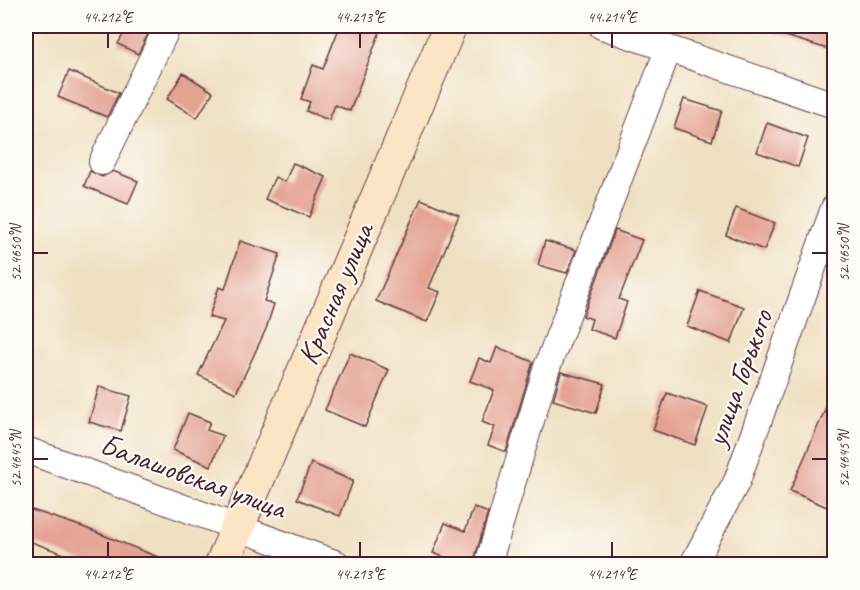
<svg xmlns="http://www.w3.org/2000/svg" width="860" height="590" font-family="Caveat,sans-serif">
  <rect width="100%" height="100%" fill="#fdfcf7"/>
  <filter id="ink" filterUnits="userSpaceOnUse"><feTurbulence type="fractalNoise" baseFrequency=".0167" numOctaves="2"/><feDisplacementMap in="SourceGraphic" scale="12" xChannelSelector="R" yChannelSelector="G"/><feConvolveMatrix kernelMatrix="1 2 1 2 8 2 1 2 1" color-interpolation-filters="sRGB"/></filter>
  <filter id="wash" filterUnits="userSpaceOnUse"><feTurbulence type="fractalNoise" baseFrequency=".008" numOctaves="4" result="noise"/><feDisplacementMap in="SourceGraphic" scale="24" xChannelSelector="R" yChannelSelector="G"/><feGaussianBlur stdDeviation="1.35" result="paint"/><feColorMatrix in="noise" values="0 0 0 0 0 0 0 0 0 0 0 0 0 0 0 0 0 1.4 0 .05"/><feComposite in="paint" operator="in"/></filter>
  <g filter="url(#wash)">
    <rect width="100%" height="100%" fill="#f0e0c2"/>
    <g id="blocks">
      <!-- building -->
      <g fill="#e4a293">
        <polygon points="128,26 152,26 138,54 118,44"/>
        <polygon points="340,26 382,26 350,111 335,105 329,120 306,111 310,102 301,99 313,65 323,69"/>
        <polygon points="766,26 834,26 834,51 766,30"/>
        <polygon points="69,71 119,93 107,117 58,97"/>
        <polygon points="183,73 213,92 197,118 167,99"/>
        <polygon points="684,99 722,111 712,141 674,128"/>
        <polygon points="767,123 808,138 798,167 757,152"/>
        <polygon points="293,163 326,177 309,217 265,199 275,177 285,182"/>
        <polygon points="90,171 102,177 113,171 138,181 128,204 84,186"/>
        <polygon points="421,199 459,215 429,288 440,292 427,322 376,301"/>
        <polygon points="736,208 775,223 764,250 726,235"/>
        <polygon points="615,230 642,240 619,299 627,302 615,338 589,329 592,319 583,316"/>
        <polygon points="240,241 280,254 264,301 274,304 266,329 236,393 198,375 224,321 209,317 219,287 225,289"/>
        <polygon points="545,241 576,250 567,273 538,265"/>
        <polygon points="700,291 744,307 731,343 687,326"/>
        <polygon points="497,347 533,362 506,452 488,445 495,427 482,422 494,390 470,381 479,358 491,363"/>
        <polygon points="350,353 389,370 365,427 325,410"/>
        <polygon points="561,372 605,384 596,413 553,400"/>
        <polygon points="99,387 131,396 121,431 89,422"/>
        <polygon points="834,389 834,510 790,491"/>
        <polygon points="667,393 708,407 695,445 653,430"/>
        <polygon points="188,413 210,422 207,430 223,436 211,466 173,450"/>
        <polygon points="311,463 353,481 340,516 297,499"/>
        <polygon points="474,507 488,513 473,564 463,564 433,553 445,523 465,531"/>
        <polygon points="26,508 83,527 175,564 91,564 26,540"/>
      </g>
    </g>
  </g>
  <g filter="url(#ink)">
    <use href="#blocks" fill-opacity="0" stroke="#633c42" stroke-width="1.5"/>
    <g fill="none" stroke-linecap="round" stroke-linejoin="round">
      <!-- street casing -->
      <g stroke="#633c42" stroke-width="28">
        <g id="street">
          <polyline points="602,26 834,105"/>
          <polyline points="102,162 168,26"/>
          <polyline points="26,450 337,564"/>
          <polyline points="488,564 546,370 668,50"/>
          <polyline points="693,564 737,481 834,208"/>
        </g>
      </g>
      <!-- secondary casing -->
      <g stroke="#633c42" stroke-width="35">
        <polyline id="secondary" points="222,564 450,26"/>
      </g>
      <!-- street -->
      <use href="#street" stroke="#fff" stroke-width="26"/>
      <!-- secondary -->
      <use href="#secondary" stroke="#fce5c4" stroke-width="33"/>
    </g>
  </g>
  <!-- ticks -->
  <path fill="none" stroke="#4a1f2b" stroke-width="2" d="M108,33V48M360,33V48M612,33V48M33,253H48M812,253H827M33,459H48M812,459H827M108,542V557M360,542V557M612,542V557"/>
  <g text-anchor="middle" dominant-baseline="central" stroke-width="4.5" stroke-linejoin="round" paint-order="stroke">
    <!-- street labels -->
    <g font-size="30" fill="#4a1f2b" stroke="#fdfcf7">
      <text transform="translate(335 294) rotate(-67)">Красная улица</text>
      <text transform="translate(739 378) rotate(-70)">улица Горького</text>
      <text transform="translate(193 476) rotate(20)">Балашовская улица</text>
    </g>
  </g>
  <!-- margin -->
  <rect width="860" height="590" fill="none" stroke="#fdfcf7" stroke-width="66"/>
  <rect x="33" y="33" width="794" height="524" fill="none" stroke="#4a1f2b" stroke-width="2"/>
  <g font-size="15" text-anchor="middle" fill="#4a1f2b">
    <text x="108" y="22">44.212°E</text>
    <text x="360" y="22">44.213°E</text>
    <text x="612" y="22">44.214°E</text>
    <text transform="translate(16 253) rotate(-90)" y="5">52.4650°N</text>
    <text transform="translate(844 253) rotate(-90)" y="5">52.4650°N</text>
    <text transform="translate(16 459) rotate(-90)" y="5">52.4645°N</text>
    <text transform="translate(844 459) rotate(-90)" y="5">52.4645°N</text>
    <text x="108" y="579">44.212°E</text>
    <text x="360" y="579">44.213°E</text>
    <text x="612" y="579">44.214°E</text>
  </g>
</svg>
